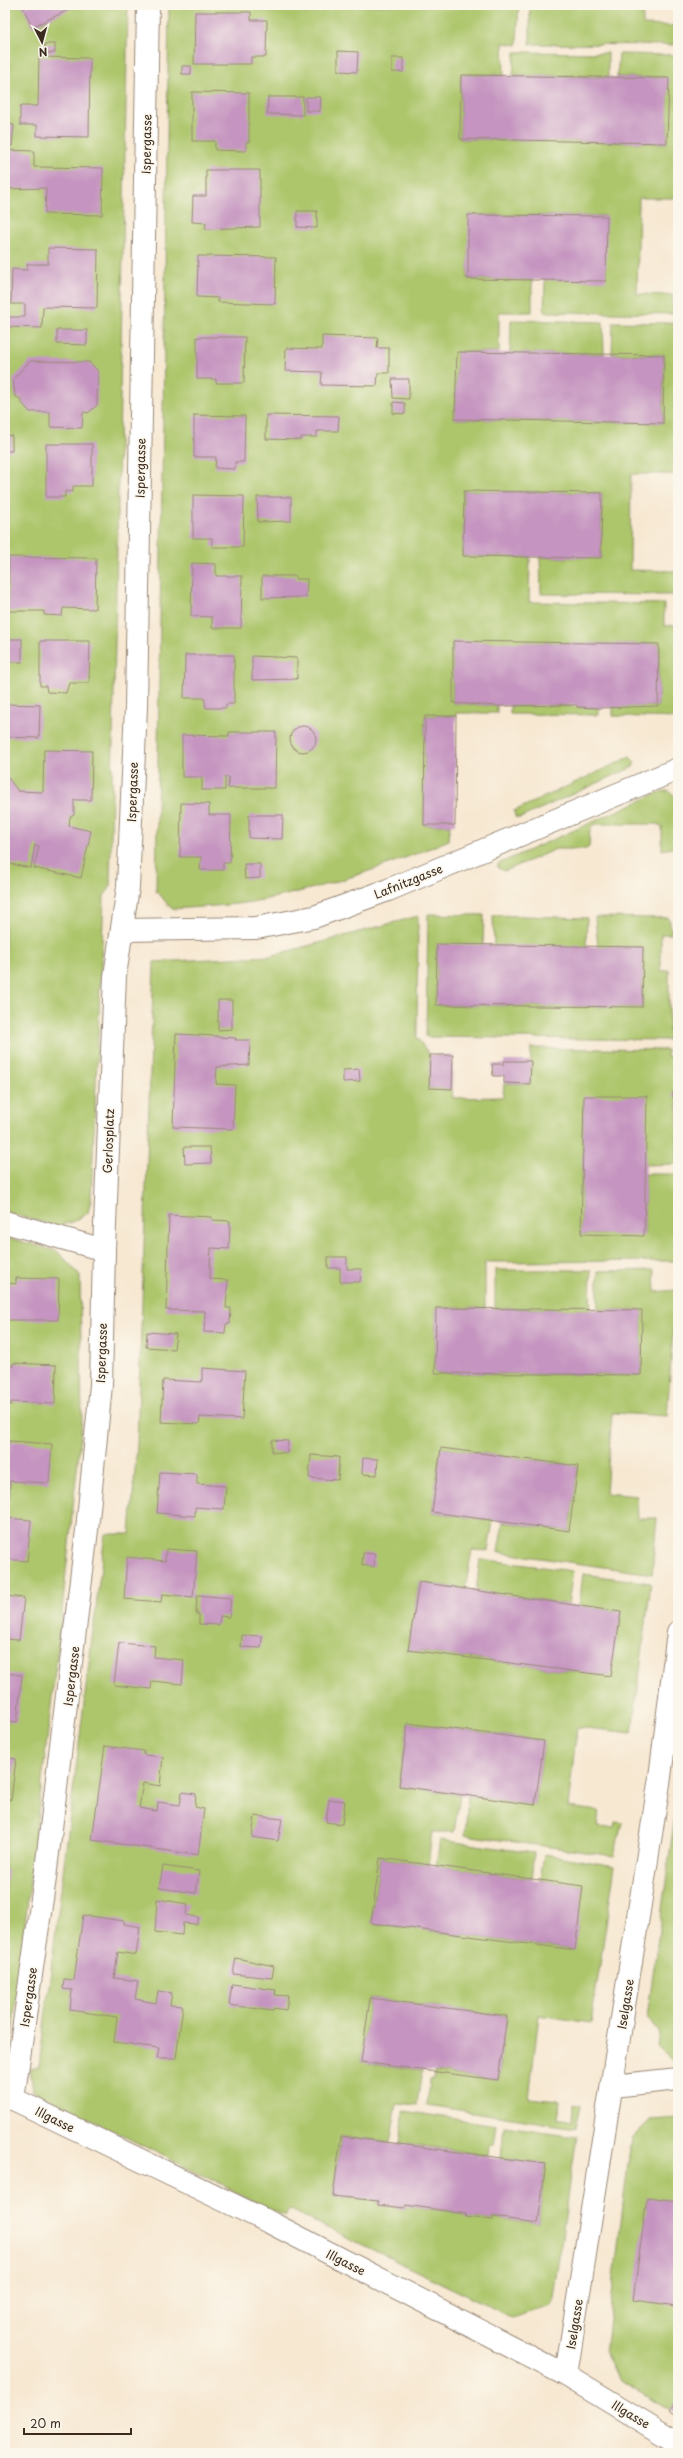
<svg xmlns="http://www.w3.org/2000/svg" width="683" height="2458" font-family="'Playpen Sans',sans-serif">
  <rect width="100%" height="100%" fill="#fbf7ec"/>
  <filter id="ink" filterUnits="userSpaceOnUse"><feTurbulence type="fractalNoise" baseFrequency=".025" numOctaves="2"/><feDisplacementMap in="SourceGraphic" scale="8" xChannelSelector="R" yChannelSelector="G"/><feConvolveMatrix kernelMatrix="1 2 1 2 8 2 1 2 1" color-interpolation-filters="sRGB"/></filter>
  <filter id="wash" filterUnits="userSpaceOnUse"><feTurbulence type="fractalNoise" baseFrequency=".012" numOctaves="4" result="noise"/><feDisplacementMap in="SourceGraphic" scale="16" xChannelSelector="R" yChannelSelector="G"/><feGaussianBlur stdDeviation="0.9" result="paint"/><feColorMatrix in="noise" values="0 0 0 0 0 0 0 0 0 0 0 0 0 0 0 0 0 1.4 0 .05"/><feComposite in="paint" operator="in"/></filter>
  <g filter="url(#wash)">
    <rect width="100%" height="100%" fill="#f7e8d2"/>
    <!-- green -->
    <g fill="#adc66c" stroke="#747845">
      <polygon points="5,5 128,5 110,888 104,896 91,1199 88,1213 73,1222 56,1226 5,1212"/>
      <path d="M169,5H519L517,45L503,43L504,75H461L460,139L667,143L668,78L617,77L619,54L678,55V198H639L637,294L673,295L672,305H678V314L544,312L545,280L606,216L469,215L468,279L532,280V312H499V352H457L455,419L663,423L664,355L612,354L613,322L678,323V474H631L630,570L678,571V595L541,594L540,557L601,558L602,493L464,491L463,556L530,557L529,602L664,604V626L678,625V718L613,716V707L658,706L659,644L453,642V703L497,706V713H456V716H425L424,825H450L449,840C386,867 319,890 251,902C226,906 198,907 172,909L156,891Z"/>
      <polygon points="530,5 643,5 643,25 676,26 676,45 530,44"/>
      <polygon points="515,52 608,53 608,77 513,75"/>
      <polygon points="511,320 603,322 604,354 510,353"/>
      <polygon points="533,704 599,708 599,715 510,714 510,706 533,706"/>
      <polygon points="630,757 635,762 633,767 520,818 515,817 514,811"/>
      <polygon points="662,791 669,791 678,799 677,847 662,850 662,827 657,824 595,824 590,828 589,847 586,849 556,849 505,871 498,868 498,864"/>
      <polygon points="428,914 484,915 483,946 437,945 437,1005 642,1007 643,947 598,947 595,917 669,918 672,934 661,934 661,971 669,970 669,1040 426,1037"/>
      <polygon points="493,915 587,918 586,947 494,946"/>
      <polygon points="418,916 417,1038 430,1055 429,1088 452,1089 453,1098 503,1097 504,1083 530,1084 531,1048 667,1050 667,1057 678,1057 677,1164 645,1165 584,1096 581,1234 644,1235 645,1174 678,1174 676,1261 485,1262 485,1308 436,1308 435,1373 641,1375 642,1310 598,1310 598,1271 654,1270 655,1292 676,1290 667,1416 612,1413 606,1493 637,1496 638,1518 657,1518 652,1574 498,1552 503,1522 569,1531 578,1466 441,1448 432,1512 493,1521 488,1551 472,1550 465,1589 419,1582 408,1650 610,1676 621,1612 579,1606 583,1574 651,1583 632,1733 577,1727 568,1807 599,1811 597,1827 614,1828 615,1822 622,1823 614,1856 465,1835 468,1796 535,1805 544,1741 408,1723 399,1786 460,1795 454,1832 432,1832 428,1865 380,1858 371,1923 574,1950 583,1886 540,1880 544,1854 615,1866 591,2023 539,2015 529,2098 560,2101 558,2118 573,2121 574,2103 581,2105 576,2128 427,2105 430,2080 434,2080 435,2072 498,2080 507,2016 370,1998 361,2062 422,2070 417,2105 397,2103 390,2142 341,2136 333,2196 378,2201 378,2205 405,2208 406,2205 466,2214 466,2217 492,2220 493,2217 538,2223 546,2164 501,2158 504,2126 577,2136 552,2304 513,2318 289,2209 284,2216 33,2091 30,2068 39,2066 105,1534 130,1534 137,1444 154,962 270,956"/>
      <polygon points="5,1237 57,1251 80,1275 82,1422 59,1638 9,2059 5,2058"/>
      <polygon points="495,1270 591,1270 590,1310 495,1308"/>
      <polygon points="480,1559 573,1571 568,1604 476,1591"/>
      <polygon points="678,1794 678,2060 673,2061 657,2047 659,2032 647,2017"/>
      <polygon points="440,1840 534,1853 531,1879 436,1866"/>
      <polygon points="404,2111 496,2125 493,2145 489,2145 488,2155 400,2143"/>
      <polygon points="678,2118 678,2415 620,2380 605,2353 631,2139 650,2120"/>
    </g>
    <g id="blocks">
      <!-- building -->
      <g fill="#c594c0">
        <polygon points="22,5 79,5 32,27"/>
        <polygon points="195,12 251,12 251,20 267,20 266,57 251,57 251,64 194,64"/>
        <rect x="45" y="44" width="10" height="9"/>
        <polygon points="338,51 358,52 357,72 338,71"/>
        <polygon points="39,57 90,58 89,137 37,136 37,125 20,125 20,106 38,106"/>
        <rect x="392" y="58" width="11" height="14"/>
        <rect x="182" y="66" width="9" height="8"/>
        <polygon points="461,75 669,78 667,143 460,139"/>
        <polygon points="192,92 249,93 249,142 246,142 246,151 215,150 215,141 192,141"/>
        <polygon points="268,97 303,97 303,115 267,114"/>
        <polygon points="306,97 321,97 320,111 306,111"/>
        <polygon points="5,124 14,125 12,146 5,145"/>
        <polygon points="5,150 34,151 34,167 103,168 102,215 45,214 46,188 5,189"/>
        <polygon points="206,170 260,170 260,227 205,229 206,223 192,222 193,196 206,196"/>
        <polygon points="297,211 317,211 317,228 297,227"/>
        <polygon points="468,215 607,216 606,281 468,279"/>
        <polygon points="48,248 98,249 97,308 43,307 42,328 5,327 5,317 25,317 25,304 11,304 12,269 27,270 27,264 48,264"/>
        <polygon points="198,256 276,257 275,304 218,302 218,298 197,297"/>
        <polygon points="57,330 87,330 87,345 57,344"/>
        <polygon points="322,336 378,338 377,348 389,348 389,373 378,373 377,386 321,385 322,372 285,371 286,348 322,349"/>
        <polygon points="197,337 245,337 244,383 216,383 216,379 197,379"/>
        <polygon points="457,352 664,355 663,423 455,419"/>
        <polygon points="30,361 89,362 98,371 97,405 88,413 83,412 82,428 50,427 50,412 30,412 22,403 22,400 15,396 13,379"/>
        <polygon points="392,379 409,379 409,399 393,398"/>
        <polygon points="393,402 405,403 405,414 393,413"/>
        <polygon points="194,415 245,416 244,462 235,462 235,469 215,468 216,457 194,457"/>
        <polygon points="266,415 339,416 338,431 317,431 317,437 301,437 301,440 266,439"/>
        <polygon points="5,435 12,436 12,451 5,451"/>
        <polygon points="46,444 92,444 92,486 73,486 73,492 65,491 65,497 46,497"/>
        <polygon points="464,491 602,493 601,558 463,556"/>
        <polygon points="193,495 244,496 243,547 212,547 212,538 193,538"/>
        <polygon points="257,497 291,497 291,521 258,522"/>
        <polygon points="9,557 96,558 95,609 63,608 62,616 44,615 44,611 8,611"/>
        <polygon points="192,563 216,564 216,576 242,576 241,628 212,628 212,617 191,616"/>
        <polygon points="262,576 296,576 296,579 307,579 306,597 262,598"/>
        <rect x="5" y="639" width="17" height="23"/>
        <polygon points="40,641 90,641 89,683 69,683 66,693 47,692 46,686 40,686"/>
        <polygon points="453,641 659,644 658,706 599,708 577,707 577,705 497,706 453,703"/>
        <polygon points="185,655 234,655 234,704 226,704 226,708 206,708 204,698 184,698"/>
        <polygon points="252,656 297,658 297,679 252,680"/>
        <polygon points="5,704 40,705 39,738 5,737"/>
        <polygon points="425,716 456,716 455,825 424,825"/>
        <circle cx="303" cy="739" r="13"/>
        <polygon points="229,732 276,732 275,788 228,788 229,777 225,777 225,790 202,790 202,777 182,777 182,735 229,736"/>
        <polygon points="44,750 92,751 91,800 74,800 74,815 70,817 69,826 91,831 81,878 34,868 39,846 35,845 31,868 5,863 5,778 7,776 18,791 43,792"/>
        <polygon points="181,803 209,804 209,815 231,815 230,863 223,863 223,870 200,870 201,857 180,857"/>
        <polygon points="249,815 283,815 282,839 249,838"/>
        <polygon points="244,864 260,864 260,878 245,879"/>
        <polygon points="437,944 643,947 642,1007 436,1005"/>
        <polygon points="218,1000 232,1000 232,1029 218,1030"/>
        <polygon points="176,1034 217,1036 217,1037 236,1038 235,1040 250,1040 249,1065 217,1067 216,1084 235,1085 233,1129 173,1127"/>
        <polygon points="430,1055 453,1055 452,1089 429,1088"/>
        <polygon points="504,1061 531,1061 530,1084 504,1083 504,1076 493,1076 492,1064 504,1064"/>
        <polygon points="359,1069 360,1081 343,1082 343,1070"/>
        <rect x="673" y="1092" width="5" height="5"/>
        <polygon points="584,1096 647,1096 644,1236 581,1234"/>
        <polygon points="184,1147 210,1147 211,1163 185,1164"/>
        <polygon points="169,1215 212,1217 212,1220 230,1221 229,1249 211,1248 210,1264 210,1279 228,1280 226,1308 231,1308 230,1324 226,1324 225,1333 204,1332 205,1311 166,1310"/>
        <polygon points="328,1257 347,1257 347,1269 361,1269 360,1282 340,1282 340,1268 328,1268"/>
        <polygon points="16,1278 59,1279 58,1320 5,1320 5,1283 16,1284"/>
        <polygon points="436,1308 642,1310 641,1375 435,1373"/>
        <polygon points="147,1332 176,1334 174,1349 146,1347"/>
        <polygon points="13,1363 56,1365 55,1404 11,1402 11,1405 5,1404 5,1365 13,1366"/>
        <polygon points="202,1368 245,1371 242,1419 200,1417 199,1424 161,1422 163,1380 202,1382"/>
        <polygon points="272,1440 288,1441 287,1453 272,1452"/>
        <polygon points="9,1441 52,1444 49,1483 10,1481 9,1501 5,1501 5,1443 9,1443"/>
        <polygon points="441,1448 578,1466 569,1531 432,1512"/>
        <polygon points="311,1455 339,1457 338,1480 309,1478"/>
        <polygon points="363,1458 378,1459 377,1475 362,1474"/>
        <polygon points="160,1472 197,1474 197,1484 226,1486 224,1509 195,1507 195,1516 157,1513"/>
        <polygon points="5,1518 31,1520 27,1561 5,1559"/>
        <polygon points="166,1549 197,1551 193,1597 162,1594 161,1602 124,1599 127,1557 165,1561"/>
        <polygon points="363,1553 375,1554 374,1567 362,1565"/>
        <polygon points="419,1582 621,1612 611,1676 408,1650"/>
        <polygon points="5,1585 8,1585 7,1596 24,1598 19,1640 5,1639"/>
        <polygon points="197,1595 231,1598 229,1617 220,1616 219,1625 199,1624 199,1614 196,1614"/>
        <polygon points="242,1635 262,1636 261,1648 241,1647"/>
        <polygon points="119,1643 155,1646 154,1657 184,1660 182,1684 152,1681 151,1689 114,1685"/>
        <polygon points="5,1673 22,1675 17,1722 5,1721"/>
        <polygon points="408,1723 544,1741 535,1805 399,1786"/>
        <polygon points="105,1746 144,1751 144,1755 163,1757 160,1786 143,1783 139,1808 157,1811 158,1802 180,1805 182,1792 196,1794 195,1807 204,1809 198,1855 92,1840"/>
        <polygon points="5,1757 16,1759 11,1800 5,1799"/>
        <polygon points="329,1799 345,1801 342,1824 326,1822"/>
        <polygon points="255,1816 282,1819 278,1841 252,1837"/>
        <polygon points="380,1858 583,1886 575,1950 371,1923"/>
        <polygon points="163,1866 199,1871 196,1893 159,1888"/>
        <polygon points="5,1870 8,1870 7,1881 5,1880"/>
        <polygon points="157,1899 188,1904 186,1915 199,1917 197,1924 183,1923 182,1935 155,1932"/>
        <polygon points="83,1915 124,1921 124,1924 140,1927 136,1955 118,1952 114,1978 138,1981 135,1999 156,2003 158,1991 172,1993 170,2005 183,2006 176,2058 157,2058 159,2048 114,2042 117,2017 70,2010 72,1990 63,1989 64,1979 74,1980"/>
        <polygon points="236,1958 274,1966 272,1978 233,1974"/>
        <polygon points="232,1984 276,1990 275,1995 288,1996 286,2010 274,2008 273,2011 229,2005"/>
        <polygon points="370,1998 507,2016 498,2080 361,2062"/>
        <polygon points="341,2136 546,2164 538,2223 493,2217 493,2220 465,2217 466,2214 406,2205 405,2208 378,2205 378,2201 333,2196"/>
        <polygon points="647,2197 678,2201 678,2306 633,2300"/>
        <polygon points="678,2399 678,2415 671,2411"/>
      </g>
    </g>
  </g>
  <g filter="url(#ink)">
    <use href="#blocks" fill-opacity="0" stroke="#998978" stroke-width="1"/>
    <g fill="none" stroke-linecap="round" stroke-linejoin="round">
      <!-- minor casing -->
      <g stroke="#998978" stroke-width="24">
        <g id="minor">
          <polyline points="122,930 256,928 314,917 388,890 678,769"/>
          <polyline points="5,1222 104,1250 115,976 128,887 136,707 148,5"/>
          <polyline points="613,2086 678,2079"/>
          <polyline points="13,2099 45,1878 87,1530 101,1385 104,1250"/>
          <polyline points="566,2375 660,1777 678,1632"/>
        </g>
      </g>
      <!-- tertiary casing -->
      <g stroke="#998978" stroke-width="24">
        <polyline id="tertiary" points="5,2095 271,2223 566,2375 678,2443"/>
      </g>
      <!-- minor -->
      <use href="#minor" stroke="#fff" stroke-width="22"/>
      <!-- tertiary -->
      <use href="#tertiary" stroke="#fff" stroke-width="22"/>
    </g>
  </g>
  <g text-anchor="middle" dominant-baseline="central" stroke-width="3.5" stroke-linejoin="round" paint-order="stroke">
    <!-- street labels -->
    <g font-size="12" fill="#3b2a1e" stroke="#fbf7ec">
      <text transform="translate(146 144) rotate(-89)">Ispergasse</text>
      <text transform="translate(140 468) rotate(-89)">Ispergasse</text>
      <text transform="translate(132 792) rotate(-88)">Ispergasse</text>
      <text transform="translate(408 881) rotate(-22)">Lafnitzgasse</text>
      <text transform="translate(108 1141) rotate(-88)">Gerlosplatz</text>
      <text transform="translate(101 1353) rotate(-88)">Ispergasse</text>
      <text transform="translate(71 1676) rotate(-83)">Ispergasse</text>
      <text transform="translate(28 1997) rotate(-82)">Ispergasse</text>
      <text transform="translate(625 2004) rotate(-81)">Iselgasse</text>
      <text transform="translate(55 2119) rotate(26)">Illgasse</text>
      <text transform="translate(346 2262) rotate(27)">Illgasse</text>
      <text transform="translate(574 2324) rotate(-81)">Iselgasse</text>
      <text transform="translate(631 2414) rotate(31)">Illgasse</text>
    </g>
  </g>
  <!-- margin -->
  <rect width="683" height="2458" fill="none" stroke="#fbf7ec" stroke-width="20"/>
  <!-- north arrow -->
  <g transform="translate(42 42) rotate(174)" stroke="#fbf7ec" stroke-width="3" paint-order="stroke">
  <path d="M0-3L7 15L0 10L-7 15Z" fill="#3b2a1e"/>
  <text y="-6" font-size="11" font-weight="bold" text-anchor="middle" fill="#3b2a1e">N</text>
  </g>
  <!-- scale -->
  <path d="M24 2428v6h107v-6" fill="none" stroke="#3b2a1e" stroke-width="2"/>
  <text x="30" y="2428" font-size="12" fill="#3b2a1e" stroke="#fbf7ec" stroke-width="3" paint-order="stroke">20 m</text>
</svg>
